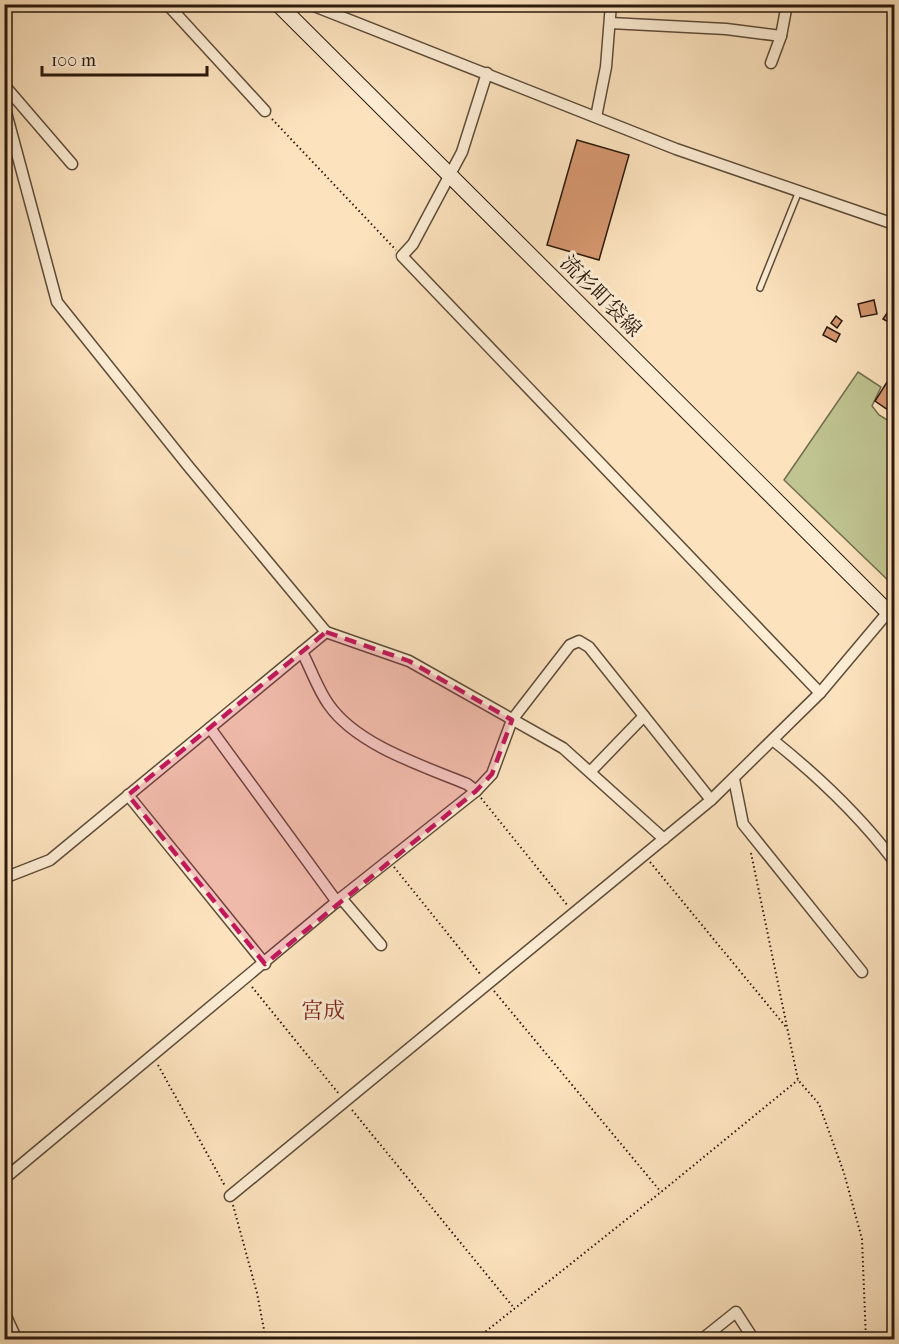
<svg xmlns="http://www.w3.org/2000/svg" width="899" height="1344" font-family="'IM FELL French Canon','Noto Serif JP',serif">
  <rect width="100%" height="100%" fill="#fce3be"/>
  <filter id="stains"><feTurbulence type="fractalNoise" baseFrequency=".00333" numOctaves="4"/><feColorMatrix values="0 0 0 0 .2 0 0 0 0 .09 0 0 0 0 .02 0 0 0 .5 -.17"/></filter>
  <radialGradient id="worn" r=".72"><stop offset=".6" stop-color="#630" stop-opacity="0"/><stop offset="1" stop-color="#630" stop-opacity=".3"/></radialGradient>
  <!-- green -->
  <polygon fill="#bfc491" stroke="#746e4e" stroke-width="1.5" points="858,372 881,387 872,406 879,415 894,424 894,586 784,480"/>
  <!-- building -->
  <g fill="#d5966e" stroke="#2a190c" stroke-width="1.5">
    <polygon points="577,140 629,155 599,260 547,245"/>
    <polygon points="874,300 877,314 861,317 858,304"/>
    <polygon points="892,306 894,308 892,324 883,319"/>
    <polygon points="836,316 842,321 837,328 831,323"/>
    <polygon points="827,327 840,334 836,342 823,335"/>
    <polygon points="894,371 894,414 875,401"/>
  </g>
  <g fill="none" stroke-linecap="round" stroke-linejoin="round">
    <!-- lane casing -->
    <g stroke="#5e4c38" stroke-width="8">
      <polyline id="lane" points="760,288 799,191"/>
    </g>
    <!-- street casing -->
    <g stroke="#5e4c38" stroke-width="13">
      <g id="street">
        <polyline points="167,4 265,111"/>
        <polyline points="309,4 676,149 894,224"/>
        <polyline points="610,23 726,29 781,36"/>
        <polyline points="771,63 781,36 787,4"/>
        <polyline points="487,73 462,152 413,244 402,256 820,693"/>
        <polyline points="4,85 72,164"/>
        <polyline points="4,105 57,302 189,467 326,632 409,661 563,748 664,839"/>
        <polyline points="596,117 606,67 611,4"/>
        <path d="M302,652C311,669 318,690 329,705C357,745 423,766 467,784L476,791"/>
        <polyline points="210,728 337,902"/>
        <path d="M774,741C819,777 859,815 894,861"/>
        <polyline points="591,771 644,716"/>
        <polyline points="734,779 743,824 862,972"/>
        <polyline points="128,795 265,964"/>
        <polyline points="4,878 50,860 326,632"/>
        <polyline points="341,898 381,945"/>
        <polyline points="4,1179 341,898 476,791 492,774 512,720 570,645 579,641 589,647 711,800"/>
        <polyline points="230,1196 711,800 820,693 894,605"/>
        <polyline points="4,1312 17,1340"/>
        <polyline points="701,1340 736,1312 754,1340"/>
      </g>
    </g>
    <!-- secondary casing -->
    <g stroke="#2a190c" stroke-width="17">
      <polyline id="secondary" points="278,4 894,618"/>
    </g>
    <!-- path -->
    <g stroke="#2a190c" stroke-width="2" stroke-dasharray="1.5 3" stroke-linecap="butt">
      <polyline points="272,119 396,250"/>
      <polyline points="481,798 568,906"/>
      <polyline points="751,853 798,1080 819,1104 844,1173 862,1239 866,1340"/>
      <polyline points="650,862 786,1027"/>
      <polyline points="394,867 481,975"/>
      <polyline points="252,987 339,1094"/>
      <polyline points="494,991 661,1192"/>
      <polyline points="158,1065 225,1186"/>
      <polyline points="352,1110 514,1308"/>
      <polyline points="233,1205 257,1293 266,1340"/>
      <polyline points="475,1340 661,1192 798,1080"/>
    </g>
    <!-- lane -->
    <use href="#lane" stroke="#fdedd5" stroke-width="5"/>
    <!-- street -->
    <use href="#street" stroke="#fdedd5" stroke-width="10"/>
    <!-- secondary -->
    <use href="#secondary" stroke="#fdedd5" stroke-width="15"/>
  </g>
  <!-- marked area -->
  <path fill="#c2185b" fill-opacity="0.2" stroke="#c2185b" stroke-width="4.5" stroke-dasharray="12 8" stroke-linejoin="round" d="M326,632L409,661L512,720L492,774L476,791L265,964L128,795Z"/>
  <g text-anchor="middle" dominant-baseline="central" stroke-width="6" stroke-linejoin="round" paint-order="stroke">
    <!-- street labels -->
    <g font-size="21" fill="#2a190c" stroke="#fdedd5">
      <text transform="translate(601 296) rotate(45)">流杉町袋線</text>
    </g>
    <!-- neighbourhood labels -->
    <g font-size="22" fill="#7a1f14" stroke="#fdedd5">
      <text x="323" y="1011">宮成</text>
    </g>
  </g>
  <!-- margin -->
  <rect width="899" height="1344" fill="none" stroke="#fce3be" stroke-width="24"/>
  <rect x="6" y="6" width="887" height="1332" fill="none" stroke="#2a190c" stroke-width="3"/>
  <rect x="12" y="12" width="875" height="1320" fill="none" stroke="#2a190c" stroke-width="1.5"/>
  <!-- scale -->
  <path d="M42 66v9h165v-9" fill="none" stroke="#2a190c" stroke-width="3"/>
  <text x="51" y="66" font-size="18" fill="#2a190c" stroke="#fdedd5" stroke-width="4.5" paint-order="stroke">100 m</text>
  <rect width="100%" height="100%" filter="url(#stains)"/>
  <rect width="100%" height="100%" fill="url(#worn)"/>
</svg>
